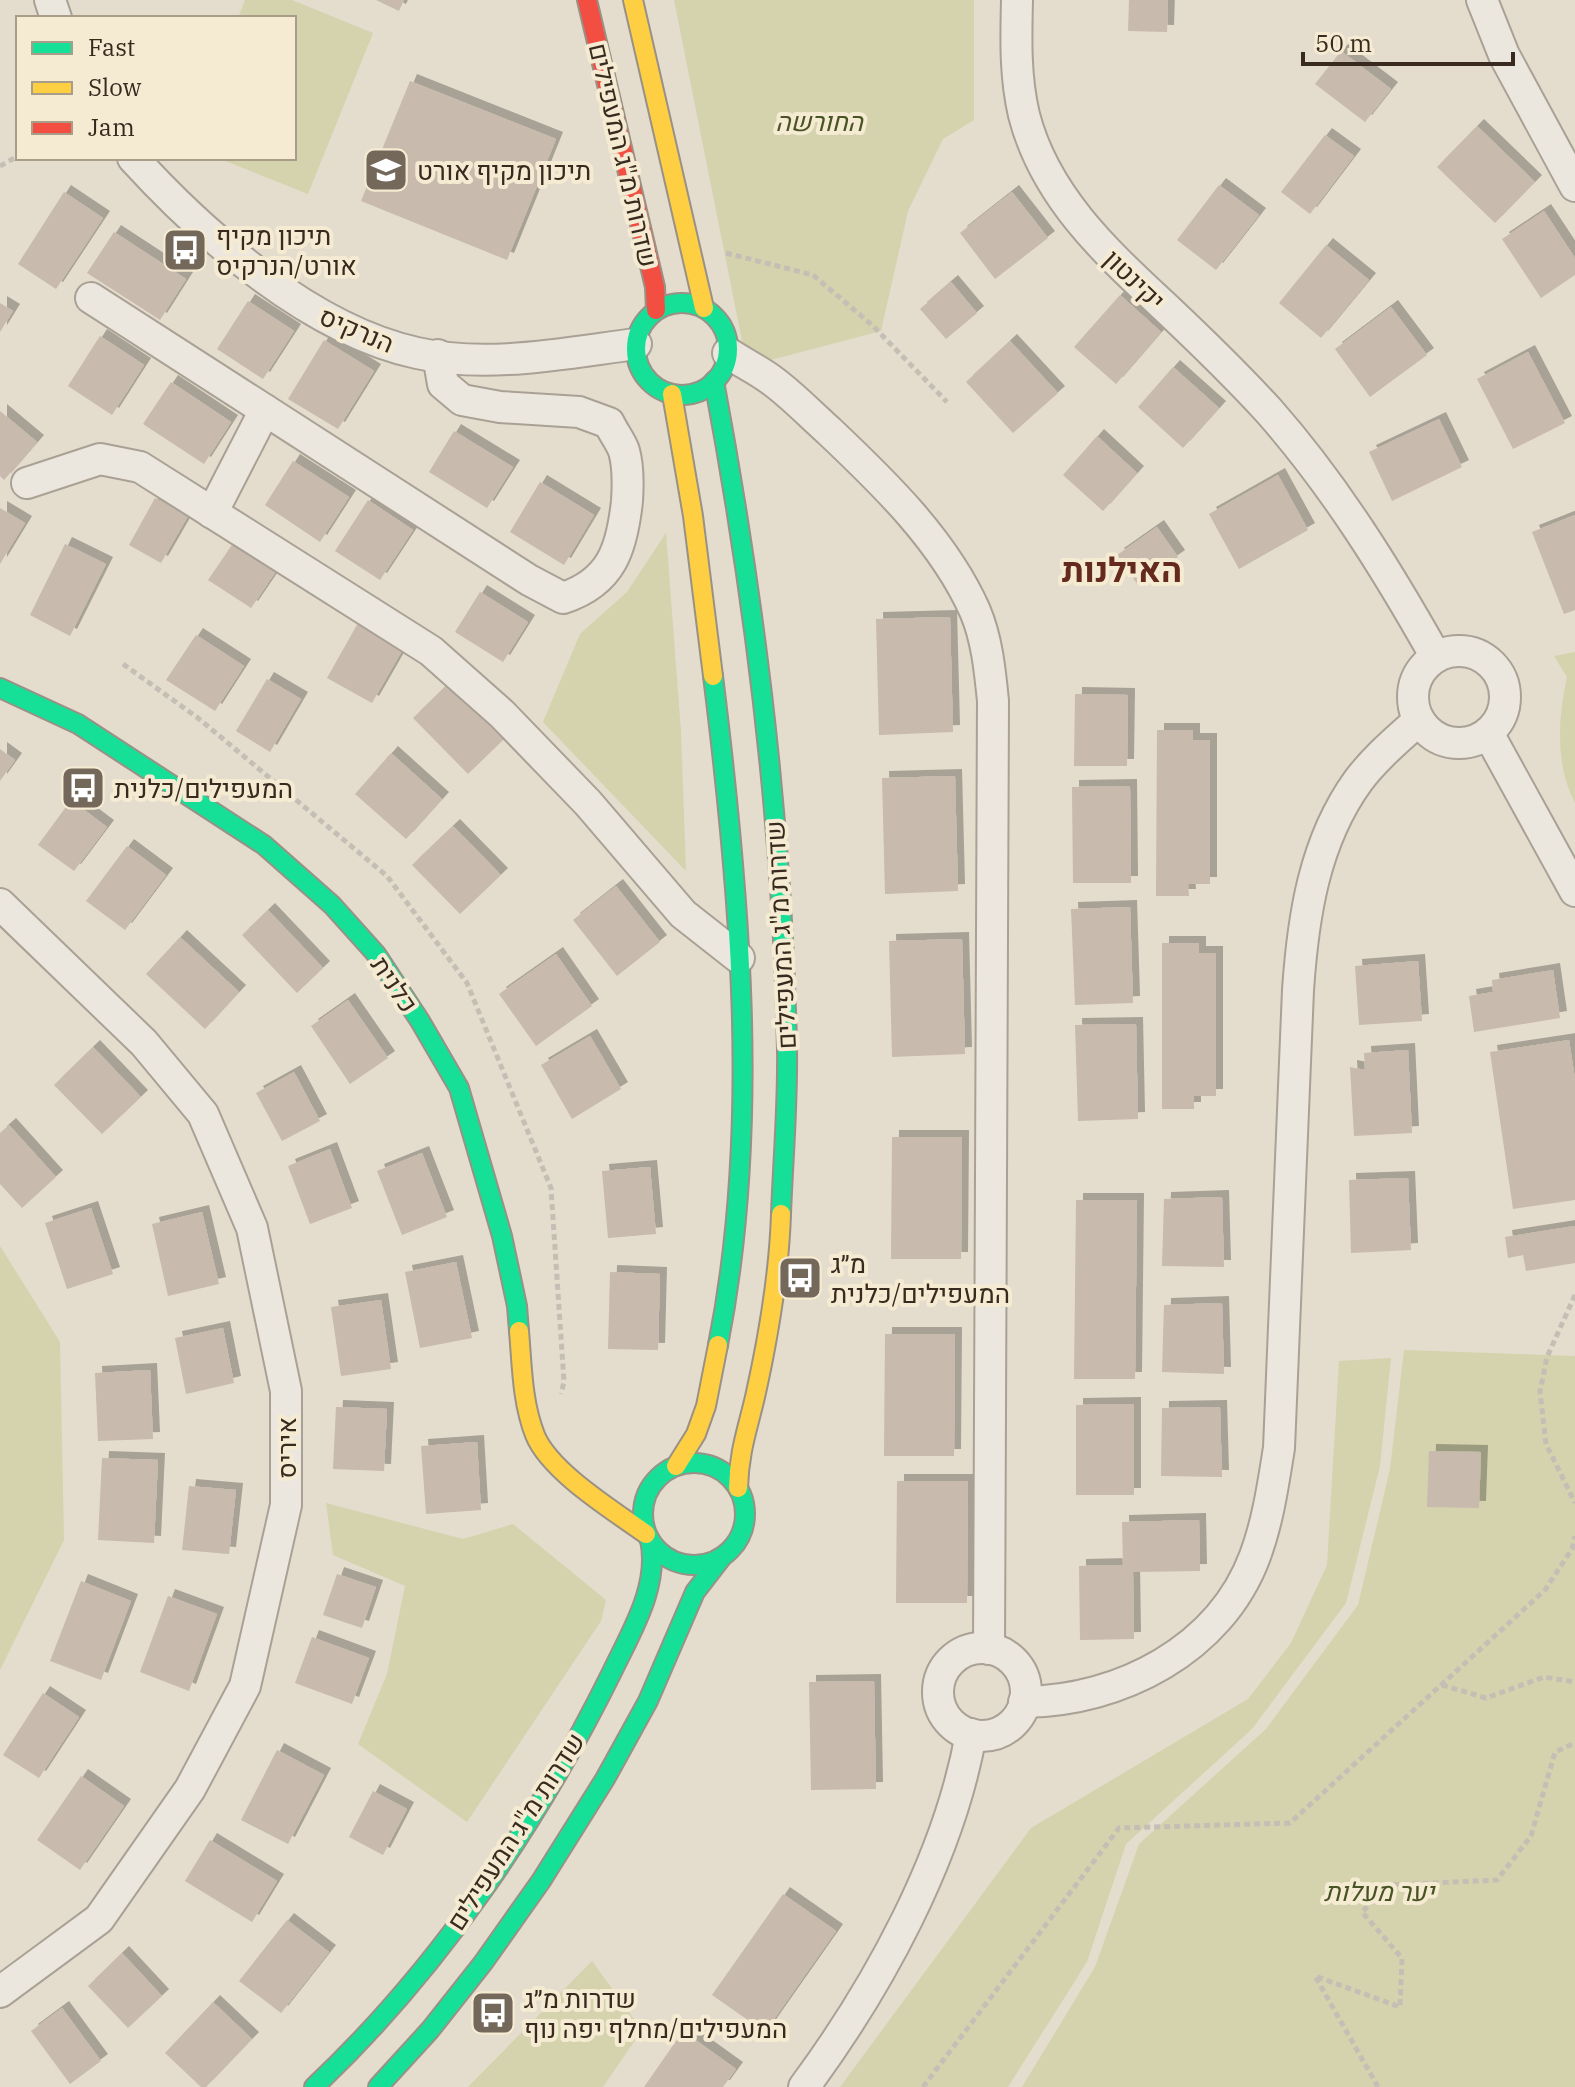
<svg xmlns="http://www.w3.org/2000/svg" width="1575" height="2087" font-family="'IBM Plex Serif',Heebo,serif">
  <defs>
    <filter id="shadow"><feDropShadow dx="7" dy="-7" stdDeviation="0" flood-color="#0004"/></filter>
  </defs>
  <rect width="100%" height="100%" fill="#e4dccc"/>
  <!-- green -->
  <g fill="#d4d3ae">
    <polygon points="245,0 292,0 373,33 308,194 218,158 294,158 294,18 238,18"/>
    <polygon points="674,0 974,0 974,120 943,139 908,211 881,331 767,361 750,381"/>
    <polygon points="666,533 681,731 686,871 543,722 580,634 627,592"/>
    <path d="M1575,652V803C1555,764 1558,719 1567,677L1554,656Z"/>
    <polygon points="0,1246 60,1342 64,1540 0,1670"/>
    <polygon points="1404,1350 1575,1356 1575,2087 1022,2087 1095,1967 1139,1844 1266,1729 1358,1605 1390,1469"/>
    <polygon points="1391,1358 1380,1466 1346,1603 1252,1729 1126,1844 1087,1962 1008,2087 840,2087 1031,1828 1248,1699 1291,1643 1327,1565 1339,1361"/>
    <polygon points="326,1503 463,1539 513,1524 606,1600 601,1621 467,1822 358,1744 387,1674 405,1586 333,1555"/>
    <polygon points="592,1961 642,2030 603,2087 468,2087"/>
  </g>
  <!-- building -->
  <g fill="#c8baad" filter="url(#shadow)">
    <polygon points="376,0 404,0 399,11"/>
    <polygon points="1129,0 1168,0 1167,32 1128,31"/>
    <polygon points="1341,51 1391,89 1365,122 1315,84"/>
    <polygon points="410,81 556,139 507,260 361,201"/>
    <polygon points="1477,126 1535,182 1495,223 1437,167"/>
    <polygon points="1325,135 1354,156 1310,214 1281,192"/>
    <polygon points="1219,185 1259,215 1216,270 1177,240"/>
    <polygon points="64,192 103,218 56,289 18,264"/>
    <polygon points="1012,192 1048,238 995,279 960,233"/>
    <polygon points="1544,211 1575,258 1575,275 1541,298 1502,239"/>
    <polygon points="114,232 186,279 160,320 87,273"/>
    <polygon points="1326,245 1369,280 1321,338 1279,303"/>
    <polygon points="951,282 977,313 946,339 920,309"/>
    <polygon points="1120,295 1161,332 1116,384 1074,347"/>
    <polygon points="248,301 294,331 263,379 217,349"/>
    <polygon points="0,303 13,311 0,332"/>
    <polygon points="1391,307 1427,355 1370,397 1335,349"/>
    <polygon points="100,336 144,365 112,415 68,386"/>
    <polygon points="324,340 374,371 338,429 288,399"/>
    <polygon points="1010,341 1058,393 1013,433 966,382"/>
    <polygon points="1528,352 1565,423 1513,449 1477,379"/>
    <polygon points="1173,367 1219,408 1183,448 1138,407"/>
    <polygon points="171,382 231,422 204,464 143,424"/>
    <polygon points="0,411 37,442 4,480 0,476"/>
    <polygon points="1439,419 1462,467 1392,501 1369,452"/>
    <polygon points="454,431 513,467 487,508 429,472"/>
    <polygon points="1097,436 1137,473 1103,511 1063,475"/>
    <polygon points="293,461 349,497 320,542 265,505"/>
    <polygon points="1278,475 1308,530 1239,569 1209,514"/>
    <polygon points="540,482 594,515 564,565 510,532"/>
    <polygon points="155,498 188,516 161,563 129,545"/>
    <polygon points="368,500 413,530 380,580 335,551"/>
    <polygon points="0,508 25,523 0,564"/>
    <polygon points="1575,515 1575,610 1564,614 1532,532"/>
    <polygon points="1157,527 1178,557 1138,585 1117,555"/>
    <polygon points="238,536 281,564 251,608 208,580"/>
    <polygon points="65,544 106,564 70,636 30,615"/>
    <polygon points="480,592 528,622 503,662 455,632"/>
    <polygon points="950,617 953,732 879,735 876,619"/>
    <polygon points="358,623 403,649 372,703 327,678"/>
    <polygon points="196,635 244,666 215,711 166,680"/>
    <polygon points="267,679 301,699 270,752 236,731"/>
    <polygon points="450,682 505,738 468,774 413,718"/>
    <polygon points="1075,694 1128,695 1127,766 1074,766"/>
    <polygon points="1157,730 1193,730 1193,740 1210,740 1210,884 1188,884 1189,896 1156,896"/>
    <polygon points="0,749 15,760 0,781"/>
    <polygon points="391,753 442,799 406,839 355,794"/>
    <polygon points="955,776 958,891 885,894 882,778"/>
    <polygon points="1130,786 1131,883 1073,883 1072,787"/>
    <polygon points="71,800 107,827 74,871 38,845"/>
    <polygon points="453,826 501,875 460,914 412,865"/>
    <polygon points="127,846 166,875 125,930 86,901"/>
    <polygon points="616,886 660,942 617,976 573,920"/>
    <polygon points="1130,907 1133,1003 1075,1005 1071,909"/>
    <polygon points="268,910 323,968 297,993 242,935"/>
    <polygon points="180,937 239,992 205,1029 146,974"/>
    <polygon points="962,939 965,1054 892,1057 889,941"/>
    <polygon points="1162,943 1199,943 1199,953 1216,953 1216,1096 1194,1096 1194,1109 1162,1109"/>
    <polygon points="556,954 592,1006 536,1046 499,994"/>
    <polygon points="1418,961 1422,1021 1359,1025 1355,966"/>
    <polygon points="1553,970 1560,1018 1474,1032 1469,996 1493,992 1492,980"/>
    <polygon points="348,1000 388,1058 350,1084 311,1026"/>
    <polygon points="1136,1024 1138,1119 1078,1121 1075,1025"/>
    <polygon points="590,1036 621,1089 572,1119 541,1065"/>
    <polygon points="1569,1040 1575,1079 1575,1200 1513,1209 1490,1052"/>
    <polygon points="93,1047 141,1097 102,1134 54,1085"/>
    <polygon points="1408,1050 1412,1133 1354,1136 1350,1067 1365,1070 1364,1053"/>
    <polygon points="294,1072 320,1121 282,1141 256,1093"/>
    <polygon points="9,1125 56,1177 22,1208 0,1184 0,1133"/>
    <polygon points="892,1137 962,1137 961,1259 891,1259"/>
    <polygon points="330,1149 352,1208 310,1224 288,1166"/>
    <polygon points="422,1153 447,1217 402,1235 377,1171"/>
    <polygon points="650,1167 656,1234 608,1238 602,1171"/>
    <polygon points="1408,1178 1411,1250 1351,1253 1349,1180"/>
    <polygon points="1222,1197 1224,1267 1162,1266 1164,1199"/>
    <polygon points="1076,1200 1137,1200 1135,1379 1074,1379"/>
    <polygon points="91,1208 113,1274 67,1289 45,1223"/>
    <polygon points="202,1212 219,1284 168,1296 152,1224"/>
    <polygon points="1575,1226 1575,1263 1526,1271 1523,1255 1508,1258 1505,1237"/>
    <polygon points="456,1262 472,1338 420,1348 405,1272"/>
    <polygon points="610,1272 660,1274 658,1350 608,1349"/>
    <polygon points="381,1300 391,1369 341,1376 331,1307"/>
    <polygon points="1222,1303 1224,1374 1162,1372 1164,1305"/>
    <polygon points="223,1328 234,1383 186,1394 175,1338"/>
    <polygon points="885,1334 955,1334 954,1456 884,1456"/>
    <polygon points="150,1370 153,1439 98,1441 95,1373"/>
    <polygon points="1134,1404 1134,1495 1076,1495 1076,1405"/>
    <polygon points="336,1407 387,1409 384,1471 333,1469"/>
    <polygon points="1220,1407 1222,1477 1161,1476 1162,1408"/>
    <polygon points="477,1442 481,1510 426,1514 421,1446"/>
    <polygon points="1429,1451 1481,1452 1479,1508 1427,1507"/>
    <polygon points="102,1458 158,1460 154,1543 98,1540"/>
    <polygon points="897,1481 968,1481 967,1603 896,1603"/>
    <polygon points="189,1486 236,1490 229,1554 182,1550"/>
    <polygon points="1199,1520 1200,1571 1133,1572 1134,1639 1080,1640 1079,1566 1123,1565 1122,1522"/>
    <polygon points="337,1574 376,1587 362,1628 323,1615"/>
    <polygon points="81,1581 131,1601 101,1680 50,1661"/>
    <polygon points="168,1596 217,1614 189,1691 140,1672"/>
    <polygon points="312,1637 369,1658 352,1704 295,1683"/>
    <polygon points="874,1681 876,1789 811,1790 809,1682"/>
    <polygon points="43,1693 79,1717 39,1778 3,1755"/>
    <polygon points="277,1750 324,1775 288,1844 241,1820"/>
    <polygon points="81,1776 124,1806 80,1870 37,1840"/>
    <polygon points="373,1791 407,1809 383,1855 349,1837"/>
    <polygon points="210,1840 277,1881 252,1922 185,1881"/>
    <polygon points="783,1894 836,1931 765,2032 712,1995"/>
    <polygon points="287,1920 329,1952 281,2013 239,1981"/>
    <polygon points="122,1953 162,1996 128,2028 88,1986"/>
    <polygon points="213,2002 252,2039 206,2087 201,2087 165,2053"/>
    <polygon points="62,2008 101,2061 70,2084 31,2031"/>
    <polygon points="683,2031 736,2069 723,2087 644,2087"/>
  </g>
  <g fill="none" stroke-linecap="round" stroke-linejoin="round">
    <!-- street casing -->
    <g stroke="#a9a195" stroke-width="34">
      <g id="street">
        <polyline points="50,0 56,18"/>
        <path d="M1017,0C1016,39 1015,77 1024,115C1045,197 1107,253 1166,308C1201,341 1236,375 1269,411C1335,486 1387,570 1436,657"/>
        <polyline points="1482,0 1504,55 1575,186"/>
        <path d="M133,158C204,236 311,330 417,353C488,369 565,353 636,344"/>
        <path d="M91,298L529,580L563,598C612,582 622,548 627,501C628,486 628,465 624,451C621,442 613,432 609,423L579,412L500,407L462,400L443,384L438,355"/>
        <path d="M728,353C743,363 760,371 774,382C794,397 811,415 829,431C884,483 944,541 975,611C987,639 990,671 993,701L989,1649"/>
        <polyline points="27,483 100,459 140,467 431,651 502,714 588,803 683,914 739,958"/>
        <polyline points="212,513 265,410"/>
        <circle cx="1459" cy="697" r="46"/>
        <polyline points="1488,733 1575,891"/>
        <polyline points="0,904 144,1043 203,1114 252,1228 286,1391 286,1505 245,1686 190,1789 99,1919 0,1992"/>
        <circle cx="982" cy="1692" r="44"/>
        <path d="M1024,1702C1120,1701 1220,1650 1255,1556C1268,1521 1273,1485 1279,1448L1298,990C1303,917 1314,842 1358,781C1375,758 1398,739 1419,720"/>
        <path d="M804,2087C878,1987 949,1858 971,1734"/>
      </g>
    </g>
    <!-- fast casing -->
    <g stroke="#999186" stroke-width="22">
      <g id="fast">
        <circle cx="682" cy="349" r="46"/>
        <path d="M714,381C755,601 783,826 787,1050C788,1104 783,1160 781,1214"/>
        <path d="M713,676C740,893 761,1129 718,1345"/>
        <polyline points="0,688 78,724 264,845 332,905 376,954 420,1021 459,1088 502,1236 517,1306 519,1331"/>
        <circle cx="694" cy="1514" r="51"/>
        <path d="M314,2087C437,1971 537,1824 612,1672C631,1632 660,1586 650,1540"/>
        <polyline points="378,2087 430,2030 483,1963 541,1881 605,1779 648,1701 695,1592 722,1557"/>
      </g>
    </g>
    <!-- slow casing -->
    <g stroke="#999186" stroke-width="22">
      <g id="slow">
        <polyline points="633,0 704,308"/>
        <polyline points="672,394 693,516 713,676"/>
        <path d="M519,1331C522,1365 522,1402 535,1435C550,1472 614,1511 646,1534"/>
        <polyline points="676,1466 696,1434 706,1406 718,1345"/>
        <path d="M738,1488C739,1452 747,1431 755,1397C768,1339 779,1274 781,1214"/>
      </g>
    </g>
    <!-- jam casing -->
    <g stroke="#999186" stroke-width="22">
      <polyline id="jam" points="587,0 655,287 656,310"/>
    </g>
    <!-- path -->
    <g stroke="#c5beb5" stroke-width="5" stroke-dasharray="6 4" stroke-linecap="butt">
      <polyline points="0,166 18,156"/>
      <polyline points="726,253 813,275 872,325 947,402"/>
      <polyline points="123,664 198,718 387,876 467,983 551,1188 564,1382 561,1394"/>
      <polyline points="1575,1295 1547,1357 1540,1392 1546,1444 1575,1503"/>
      <polyline points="1442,1685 1486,1698 1544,1677 1575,1682"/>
      <polyline points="923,2087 1119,1828 1290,1823 1545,1590 1572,1549 1575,1536"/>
      <polyline points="1378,2087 1315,1976 1400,2007 1402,1958 1362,1912 1389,1885 1497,1880 1531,1836 1555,1752 1575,1743"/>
    </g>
    <!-- street -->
    <use href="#street" stroke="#ece7de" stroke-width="30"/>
    <!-- fast -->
    <use href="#fast" stroke="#16e098" stroke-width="18"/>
    <!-- slow -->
    <use href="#slow" stroke="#ffcf43" stroke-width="18"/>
    <!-- jam -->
    <use href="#jam" stroke="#f24e42" stroke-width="18"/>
  </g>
  <!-- icons -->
  <defs>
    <g id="school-square" transform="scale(2.3)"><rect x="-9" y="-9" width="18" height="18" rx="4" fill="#74685b" stroke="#f5ead2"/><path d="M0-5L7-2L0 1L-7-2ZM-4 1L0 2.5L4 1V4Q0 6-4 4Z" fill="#fff"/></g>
    <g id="bus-square" transform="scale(2.3)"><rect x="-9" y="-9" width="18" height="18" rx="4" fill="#74685b" stroke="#f5ead2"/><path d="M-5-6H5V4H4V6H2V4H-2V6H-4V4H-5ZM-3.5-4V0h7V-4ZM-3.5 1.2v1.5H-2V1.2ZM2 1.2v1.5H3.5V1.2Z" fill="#fff"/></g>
  </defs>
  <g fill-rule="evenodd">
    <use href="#school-square" x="386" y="170"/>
    <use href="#bus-square" x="185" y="250"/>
    <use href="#bus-square" x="83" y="788"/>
    <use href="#bus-square" x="800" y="1278"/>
    <use href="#bus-square" x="493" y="2013"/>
  </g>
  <g text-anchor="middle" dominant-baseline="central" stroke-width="8" stroke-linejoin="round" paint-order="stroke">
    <!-- park labels -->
    <g font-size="26" font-style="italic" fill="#495424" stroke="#f5ead2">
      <text x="819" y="121">החורשה</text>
      <text x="1379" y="1891">יער מעלות</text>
    </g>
    <!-- street labels -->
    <g font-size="26" fill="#382a1e" stroke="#f5ead2">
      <text transform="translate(624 155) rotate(77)">שדרות מ"ג המעפילים</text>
      <text transform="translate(1135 279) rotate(44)">יקינטון</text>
      <text transform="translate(357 329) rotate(23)">הנרקיס</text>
      <text transform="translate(780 935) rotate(-93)">שדרות מ"ג המעפילים</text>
      <text transform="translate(395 984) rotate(56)">כלנית</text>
      <text transform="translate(286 1448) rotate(-90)">איריס</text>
      <text transform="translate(515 1831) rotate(-57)">שדרות מ"ג המעפילים</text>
    </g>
    <!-- poi labels -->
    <g font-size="26" fill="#382a1e" stroke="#f5ead2" text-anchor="start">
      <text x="417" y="170">תיכון מקיף אורט</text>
      <text x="216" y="235">תיכון מקיף<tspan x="216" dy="30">אורט/הנרקיס</tspan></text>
      <text x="114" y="788">המעפילים/כלנית</text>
      <text x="831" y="1263">מ״ג<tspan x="831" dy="30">המעפילים/כלנית</tspan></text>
      <text x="524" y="1998">שדרות מ״ג<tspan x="524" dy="30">המעפילים/מחלף יפה נוף</tspan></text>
    </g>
    <!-- district labels -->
    <g font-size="34" font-weight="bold" fill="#642a1d" stroke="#f5ead2">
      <text x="1122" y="569">האילנות</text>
    </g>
  </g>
  <!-- legend -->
  <rect x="16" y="16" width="280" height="144" fill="#f5ead2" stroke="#a99d8a" stroke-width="2"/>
  <rect x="32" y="42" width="40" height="12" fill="#16e098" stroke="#a99d8a" stroke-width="2"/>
  <text x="88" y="56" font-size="24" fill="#382a1e">Fast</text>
  <rect x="32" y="82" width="40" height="12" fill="#ffcf43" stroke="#a99d8a" stroke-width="2"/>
  <text x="88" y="96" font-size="24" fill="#382a1e">Slow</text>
  <rect x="32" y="122" width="40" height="12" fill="#f24e42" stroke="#a99d8a" stroke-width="2"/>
  <text x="88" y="136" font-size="24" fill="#382a1e">Jam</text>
  <!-- scale -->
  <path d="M1303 52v12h210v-12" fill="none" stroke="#382a1e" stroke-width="4"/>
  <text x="1315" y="52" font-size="24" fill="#382a1e" stroke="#f5ead2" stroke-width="6" paint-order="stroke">50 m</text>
</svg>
